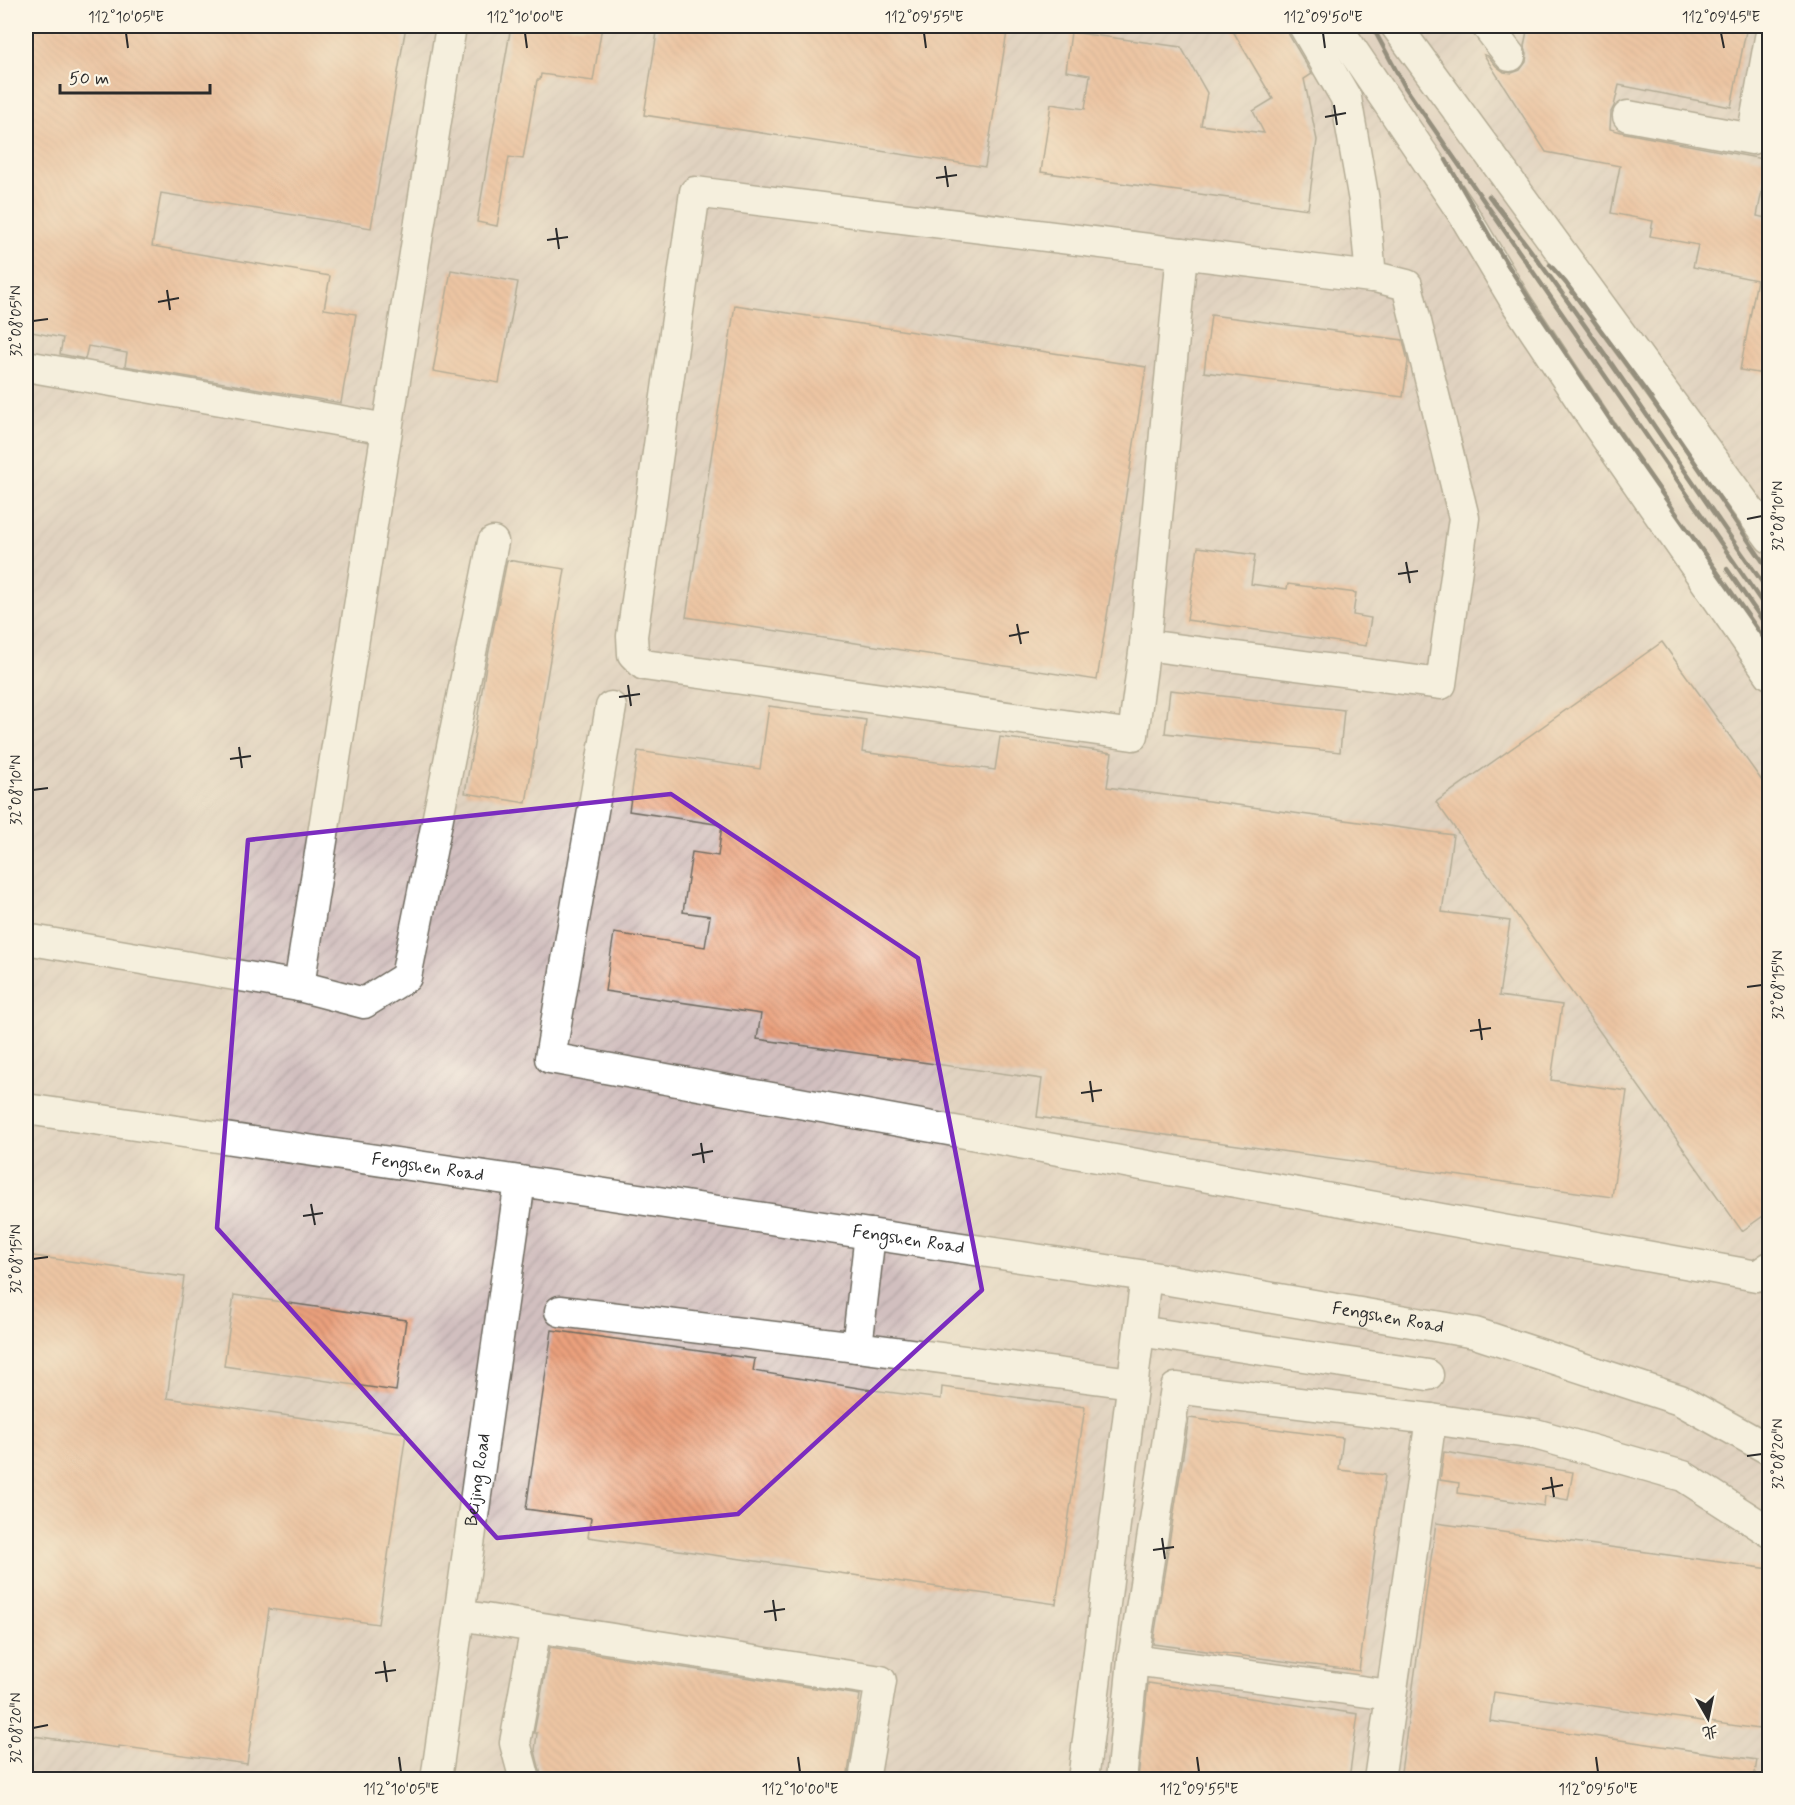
<svg xmlns="http://www.w3.org/2000/svg" width="1795" height="1805" font-family="Mynerve,'LXGW WenKai TC',sans-serif">
  <defs>
    <pattern id="industrial-furrows" width="10" height="10" patternUnits="userSpaceOnUse" patternTransform="scale(1.5)"><rect width="10" height="10" fill="#d1bfbf"/><path d="M-1 1l2-2M0 10L10 0M9 11l2-2" fill="none" stroke="#b4a4a4"/></pattern>
    <pattern id="building-back-hatch" width="6" height="6" patternUnits="userSpaceOnUse" patternTransform="scale(1.5)"><rect width="6" height="6" fill="#eba07d"/><path d="M-1 5l2 2M0 0l6 6M5-1l2 2" fill="none" stroke="#bf8367"/></pattern>
  </defs>
  <rect width="100%" height="100%" fill="#fcf5e5"/>
  <filter id="ink" filterUnits="userSpaceOnUse"><feTurbulence type="fractalNoise" baseFrequency=".0167" numOctaves="2"/><feDisplacementMap in="SourceGraphic" scale="12" xChannelSelector="R" yChannelSelector="G"/><feConvolveMatrix kernelMatrix="1 2 1 2 8 2 1 2 1" color-interpolation-filters="sRGB"/></filter>
  <filter id="wash" filterUnits="userSpaceOnUse"><feTurbulence type="fractalNoise" baseFrequency=".008" numOctaves="4" result="noise"/><feDisplacementMap in="SourceGraphic" scale="24" xChannelSelector="R" yChannelSelector="G"/><feGaussianBlur stdDeviation="1.35" result="paint"/><feColorMatrix in="noise" values="0 0 0 0 0 0 0 0 0 0 0 0 0 0 0 0 0 1.4 0 .05"/><feComposite in="paint" operator="in"/></filter>
  <g filter="url(#wash)">
    <rect width="100%" height="100%" fill="#ece2c1"/>
    <!-- industrial -->
    <g fill="url(#industrial-furrows)">
      <polygon points="26,26 1336,26 1769,670 1769,1779 26,1780"/>
      <polygon points="1396,26 1769,26 1770,457 1759,524"/>
    </g>
    <!-- railway -->
    <polygon fill="#d1bfbf" points="1336,26 1396,26 1769,538 1769,670"/>
    <g id="blocks">
      <!-- building -->
      <g fill="url(#building-back-hatch)">
        <polygon points="26,26 406,26 371,228 161,193 152,246 330,276 324,309 356,314 341,403 125,366 127,353 88,346 85,359 60,354 63,338 26,331"/>
        <polygon points="511,26 602,26 593,81 541,74 540,80 537,80 523,159 509,157 497,226 477,222"/>
        <polygon points="658,26 1008,26 985,167 644,115"/>
        <polygon points="1230,26 1287,26 1289,35 1312,74 1304,79 1317,140 1308,209 1041,172 1051,104 1085,109 1090,75 1066,71 1071,32 1181,47 1207,93 1201,125 1264,133 1253,111 1273,99"/>
        <polygon points="1528,26 1747,26 1731,107 1619,85 1614,106 1611,112 1610,129 1625,133 1768,160 1757,216 1770,219 1770,375 1740,370 1757,280 1693,267 1698,245 1650,236 1653,221 1611,213 1620,166 1546,152 1484,55 1488,56 1496,66 1504,72 1512,73 1520,70 1526,62 1527,53 1524,46"/>
        <polygon points="451,270 518,282 499,383 433,371"/>
        <polygon points="735,305 1146,367 1097,680 686,617"/>
        <polygon points="1211,315 1403,340 1408,362 1403,397 1204,372"/>
        <polygon points="1198,547 1255,555 1251,584 1287,589 1288,584 1356,593 1353,615 1371,618 1366,646 1187,620"/>
        <polygon points="507,560 565,569 526,803 465,793 486,666"/>
        <polygon points="1662,642 1770,792 1770,1211 1742,1231 1436,802"/>
        <polygon points="1170,690 1344,710 1340,752 1165,733"/>
        <polygon points="769,706 866,720 862,752 995,770 1000,737 1112,753 1107,787 1453,835 1442,912 1510,921 1499,996 1562,1005 1551,1080 1627,1091 1612,1197 1037,1117 1042,1079 757,1039 761,1014 605,991 614,933 705,947 710,916 683,912 692,852 718,856 722,825 629,811 638,751 760,769"/>
        <polygon points="26,1255 184,1277 167,1398 406,1433 378,1624 269,1609 247,1764 119,1746 119,1748 26,1735"/>
        <polygon points="234,1295 406,1320 396,1391 224,1366"/>
        <polygon points="552,1330 755,1359 753,1371 865,1389 941,1399 942,1387 1085,1407 1056,1604 588,1537 591,1518 526,1509"/>
        <polygon points="1189,1418 1343,1438 1339,1470 1385,1475 1359,1671 1153,1644"/>
        <polygon points="1444,1452 1573,1472 1568,1500 1545,1496 1544,1506 1458,1493 1459,1483 1440,1480"/>
        <polygon points="1436,1523 1770,1569 1770,1657 1759,1729 1494,1692 1490,1721 1757,1760 1754,1779 1400,1779"/>
        <polygon points="550,1647 860,1695 847,1779 542,1779 535,1751 537,1733 534,1733"/>
        <polygon points="1148,1683 1358,1714 1349,1779 1138,1779"/>
      </g>
    </g>
  </g>
  <g filter="url(#ink)">
    <use href="#blocks" fill-opacity="0" stroke="#6f6b60" stroke-width="1.5"/>
    <g fill="none" stroke-linecap="round" stroke-linejoin="round">
      <!-- minor casing -->
      <g stroke="#6f6b60" stroke-width="33">
        <g id="minor">
          <polyline points="1304,26 1346,98 1364,201 1371,277 695,192 632,636 633,654 644,665 1133,735 1145,645 1441,684 1464,518 1407,285 1371,276"/>
          <polyline points="1336,26 1464,215 1517,304 1598,426 1770,674"/>
          <polyline points="1396,26 1770,538"/>
          <polyline points="1487,26 1510,56"/>
          <polyline points="1628,116 1752,139 1770,38"/>
          <polyline points="26,366 387,429"/>
          <polyline points="1145,645 1182,253"/>
          <polyline points="611,707 550,1058 1757,1276 1770,1267"/>
          <polyline points="26,939 299,986 451,26"/>
          <polyline points="299,986 364,1003 406,977 493,542"/>
          <path id="s1" d="M26,1109L520,1181L1146,1276L1475,1333L1680,1400L1770,1450"/>
          <polyline points="870,1234 857,1347 1132,1383"/>
          <polyline points="560,1311 857,1347"/>
          <polyline points="1139,1331 1428,1375"/>
          <polyline points="459,1615 881,1681 864,1780"/>
          <polyline points="1133,1660 1176,1388 1431,1419"/>
          <path id="s2" d="M436,1780L520,1181"/>
          <polyline points="525,1780 515,1743 536,1627"/>
          <polyline points="1083,1780 1146,1276"/>
          <polyline points="1121,1780 1133,1660 1390,1695"/>
          <polyline points="1379,1780 1431,1419 1535,1434 1683,1476 1770,1532"/>
        </g>
      </g>
      <!-- minor -->
      <use href="#minor" stroke="#fff" stroke-width="30"/>
      <!-- rail -->
      <g stroke="#2b2b2b" stroke-width="4.5">
        <polyline points="1372,26 1405,87 1770,614"/>
        <polyline points="1446,160 1492,240 1532,303 1611,421 1770,647"/>
        <path d="M1489,196C1589,323 1675,461 1770,593"/>
        <polyline points="1550,265 1566,283 1648,394 1770,572"/>
        <polyline points="1727,569 1770,631"/>
      </g>
    </g>
  </g>
  <!-- marked area -->
  <path d="M0 0H1795V1805H0ZM671,794L918,958L982,1290L738,1514L497,1538L217,1228L248,840Z" fill="#ece2c1" fill-opacity=".55" fill-rule="evenodd"/>
  <path fill="none" stroke="#7b2cbf" stroke-width="4.5" stroke-linejoin="round" d="M671,794L918,958L982,1290L738,1514L497,1538L217,1228L248,840Z"/>
  <!-- ticks -->
  <path fill="none" stroke="#2b2b2b" stroke-width="2" d="M126,33L128,48M525,33L527,48M924,33L926,48M1323,33L1325,48M1721,33L1724,48M1334,105L1337,125M1325,117L1346,113M945,166L948,187M936,178L957,175M556,228L559,249M547,240L568,237M167,290L170,310M158,302L179,298M33,321L48,319M1747,519L1762,516M1406,562L1410,583M1398,574L1418,571M1017,624L1021,644M1009,636L1029,632M628,685L631,706M619,697L640,694M239,747L242,768M230,759L251,756M33,790L48,788M1747,987L1762,985M1479,1019L1482,1040M1470,1031L1491,1028M1090,1081L1093,1102M1081,1093L1102,1090M701,1143L704,1163M692,1155L713,1151M311,1204L315,1225M303,1216L323,1213M33,1259L48,1257M1747,1456L1762,1454M1551,1477L1554,1497M1542,1489L1563,1485M1162,1538L1165,1559M1153,1550L1174,1547M773,1600L776,1621M764,1612L785,1609M384,1661L387,1682M375,1673L396,1670M33,1728L48,1725M399,1757L401,1772M798,1757L800,1772M1197,1757L1199,1772M1596,1757L1598,1772"/>
  <g text-anchor="middle" dominant-baseline="central" stroke-width="6" stroke-linejoin="round" paint-order="stroke">
    <!-- street labels -->
    <g font-size="18" fill="#2b2b2b" stroke="#fcf5e5">
      <text stroke="none"><textPath href="#s1" startOffset="406">Fengshen Road</textPath></text>
      <text stroke="none"><textPath href="#s1" startOffset="892">Fengshen Road</textPath></text>
      <text stroke="none"><textPath href="#s1" startOffset="1378">Fengshen Road</textPath></text>
      <text stroke="none"><textPath href="#s2" startOffset="303">Beijing Road</textPath></text>
    </g>
  </g>
  <!-- margin -->
  <rect width="1795" height="1805" fill="none" stroke="#fcf5e5" stroke-width="66"/>
  <!-- north arrow -->
  <g transform="translate(1708 1718) rotate(171)" stroke="#fcf5e5" stroke-width="4.5" paint-order="stroke">
  <path d="M0-4.5L10 22L0 15L-10 22Z" fill="#2b2b2b"/>
  <text y="-9" font-size="16" font-weight="bold" text-anchor="middle" fill="#2b2b2b">北</text>
  </g>
  <!-- scale -->
  <path d="M60 84v9h150v-9" fill="none" stroke="#2b2b2b" stroke-width="3"/>
  <text x="69" y="84" font-size="18" fill="#2b2b2b" stroke="#fcf5e5" stroke-width="4.5" paint-order="stroke">50 m</text>
  <rect x="33" y="33" width="1729" height="1739" fill="none" stroke="#2b2b2b" stroke-width="2"/>
  <g font-size="15" text-anchor="middle" fill="#2b2b2b">
    <text x="126" y="22">112°10'05"E</text>
    <text x="525" y="22">112°10'00"E</text>
    <text x="924" y="22">112°09'55"E</text>
    <text x="1323" y="22">112°09'50"E</text>
    <text x="1721" y="22">112°09'45"E</text>
    <text transform="translate(16 321) rotate(-90)" y="5">32°08'05"N</text>
    <text transform="translate(1778 516) rotate(-90)" y="5">32°08'10"N</text>
    <text transform="translate(16 790) rotate(-90)" y="5">32°08'10"N</text>
    <text transform="translate(1778 985) rotate(-90)" y="5">32°08'15"N</text>
    <text transform="translate(16 1259) rotate(-90)" y="5">32°08'15"N</text>
    <text transform="translate(1778 1454) rotate(-90)" y="5">32°08'20"N</text>
    <text transform="translate(16 1728) rotate(-90)" y="5">32°08'20"N</text>
    <text x="401" y="1794">112°10'05"E</text>
    <text x="800" y="1794">112°10'00"E</text>
    <text x="1199" y="1794">112°09'55"E</text>
    <text x="1598" y="1794">112°09'50"E</text>
  </g>
</svg>
